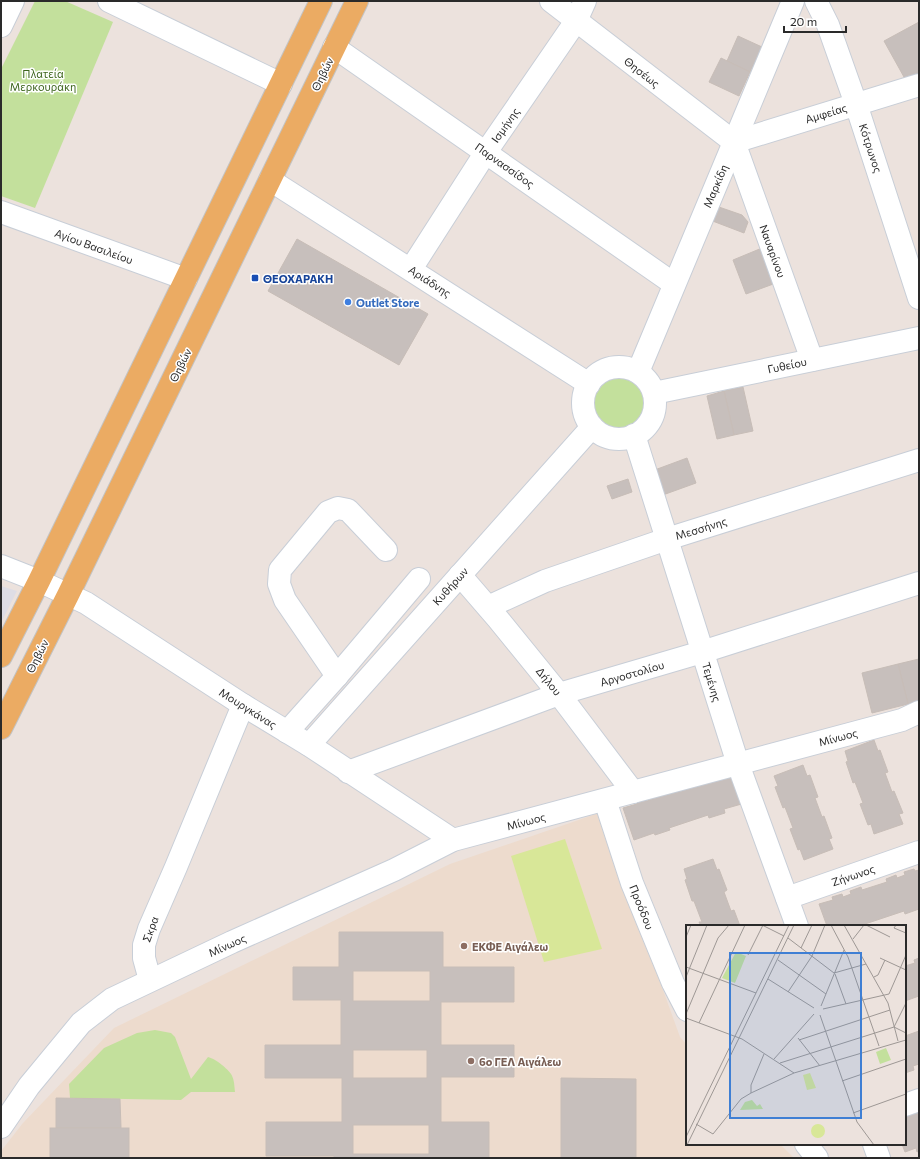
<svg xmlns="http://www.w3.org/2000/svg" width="920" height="1159" font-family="Commissioner,sans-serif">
  <rect width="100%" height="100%" fill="#ece2dd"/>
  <!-- industrial -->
  <polygon fill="#dedde5" points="1,586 17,591 1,623"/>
  <!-- education -->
  <polygon fill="#eddbcd" points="599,813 680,1037 687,1045 687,1144 780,1144 794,1158 1,1158 1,1151 23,1123 114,1028 450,864"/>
  <!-- green -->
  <g fill="#c3e09c">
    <polygon points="35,1 65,1 113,22 35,208 1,196 1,69"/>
    <circle cx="620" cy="402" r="30"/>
    <path d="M155,1030L171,1033L175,1037L191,1079L208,1057C214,1059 217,1061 222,1065C233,1074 234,1077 235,1092H191L181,1100L70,1098L69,1084L104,1048L137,1033Z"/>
  </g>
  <!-- pitch -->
  <polygon fill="#d8e798" points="565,839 602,949 544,962 511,856"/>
  <!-- building -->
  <g fill="#c7bfbc" stroke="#c7bdb7" fill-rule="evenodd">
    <polygon points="919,22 919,81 909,86 884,41"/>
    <polygon points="738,36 762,47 750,72 727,61"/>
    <polygon points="721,58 750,72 739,96 709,82"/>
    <polygon points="716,206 742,215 748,222 744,233 710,220"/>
    <polygon points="297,239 428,314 399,365 268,291"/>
    <polygon points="762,248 776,283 746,294 733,260"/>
    <polygon points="743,387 753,431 734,435 724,391"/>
    <polygon points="724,391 734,435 717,439 707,396"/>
    <polygon points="687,458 696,483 660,496 652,471"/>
    <polygon points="628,479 632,492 612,499 607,486"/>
    <polygon points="919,659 919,701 908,704 898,664"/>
    <polygon points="898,664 908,704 872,713 862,673"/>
    <polygon points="874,740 878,751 880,750 888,772 885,773 892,792 894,791 903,813 899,814 903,824 874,834 871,824 868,825 860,804 863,803 855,782 853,783 846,762 848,761 845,751"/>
    <polygon points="803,765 807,776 810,775 818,797 815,798 822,817 824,816 832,838 829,839 833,849 804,860 800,849 798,850 790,829 793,828 785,807 783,808 775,787 778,786 774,776"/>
    <polygon points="734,771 745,803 724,809 725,813 709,818 708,815 669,828 670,830 655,835 654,833 634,840 623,808 637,804 636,802 646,798 647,801 655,798 654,795"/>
    <polygon points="713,859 717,870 719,869 727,890 724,892 731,911 734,910 740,926 701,926 699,922 702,922 694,901 692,901 685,880 687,879 684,869"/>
    <polygon points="914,869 915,871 919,870 919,909 905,914 904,911 865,924 866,926 827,926 819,904 833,900 832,897 842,894 843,897 851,894 850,891 861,887 862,890 887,882 886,879 896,875 897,878 905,875 904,872"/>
    <path d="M339,932H443V967H514V1002H441V1045H514V1077H441V1122H489V1158H334V1156H266V1122H342V1078H265V1045H341V1000H293V967H339ZM353,971H430V1001H353ZM353,1050H427V1078H353ZM353,1125H429V1154H353Z"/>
    <polygon points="919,958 919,996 905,1001 905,966 915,963 914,960"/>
    <polygon points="919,1031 919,1064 913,1066 914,1070 905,1073 905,1036"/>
    <polygon points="561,1078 636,1079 636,1158 561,1158"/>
    <polygon points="56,1098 120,1099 121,1128 56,1128"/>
    <polygon points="919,1111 919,1151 917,1152 916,1148 905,1152 902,1144 905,1144 905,1116"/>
    <rect x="50" y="1128" width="79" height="30"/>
  </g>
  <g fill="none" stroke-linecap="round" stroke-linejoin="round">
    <!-- minor casing -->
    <g stroke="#c8ced7" stroke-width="24">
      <g id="minor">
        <polyline points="109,1 281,84"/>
        <polyline points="551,1 734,142"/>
        <polyline points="816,1 828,25 856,104 919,298"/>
        <polyline points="1,26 13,1"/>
        <polyline points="334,47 674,284"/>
        <polyline points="734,142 812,360"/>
        <polyline points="734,142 919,85"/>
        <polyline points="270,180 589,384"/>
        <polyline points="1,212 186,279"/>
        <polyline points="411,269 486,152 576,21 585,1"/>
        <circle cx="619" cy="403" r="36"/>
        <polyline points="638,372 793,1"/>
        <polyline points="654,393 919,338"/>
        <polyline points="634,435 738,764 797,926"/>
        <polyline points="1,566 39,581 86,603 243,705 309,745 453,840"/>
        <polyline points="460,575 498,619 559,694 633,792"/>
        <polyline points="488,607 545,581 667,539 919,460"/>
        <polyline points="337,676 285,600 279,584 280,570 328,512 338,508 348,510 386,550"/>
        <polyline points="287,732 337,676 419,579"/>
        <polyline points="309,745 592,427"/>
        <polyline points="348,772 559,694 702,652 919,583"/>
        <polyline points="605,800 632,883 673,983 687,1010"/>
        <polyline points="787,898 919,852"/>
        <polyline points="150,980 144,958 144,945 149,929 176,867 243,705"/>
        <polyline points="905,1105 919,1100"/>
        <polyline points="1,1127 29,1086 81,1023 112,999 232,942 394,870 453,840 902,720 919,712"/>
        <polyline points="806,1144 817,1158"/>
        <polyline points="874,1144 879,1158"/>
      </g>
    </g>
    <!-- major casing -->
    <g stroke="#c3c3c3" stroke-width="24">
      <g id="major">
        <polyline points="1,656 39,581 321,1"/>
        <polyline points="1,728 68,595 357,1"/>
      </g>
    </g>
    <!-- minor -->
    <use href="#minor" stroke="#fff" stroke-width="22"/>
    <!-- major -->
    <use href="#major" stroke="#ebab63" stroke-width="22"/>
  </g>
  <!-- markers -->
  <rect fill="#1a4fb4" stroke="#fff" stroke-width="1.5" x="251" y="274" width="8" height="8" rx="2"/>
  <circle fill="#3f7fe0" stroke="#fff" stroke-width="1.5" cx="348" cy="302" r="4"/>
  <g fill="#8d6e63" stroke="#fff" stroke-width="1.5">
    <circle cx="464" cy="946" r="4"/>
    <circle cx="471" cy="1061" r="4"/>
  </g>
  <g text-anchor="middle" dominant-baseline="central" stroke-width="3" stroke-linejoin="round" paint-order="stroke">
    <!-- street labels -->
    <g font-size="11" fill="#2a2a2a" stroke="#fff">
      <text transform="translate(642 72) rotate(38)">Θησέως</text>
      <text transform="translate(322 74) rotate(-64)">Θηβών</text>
      <text transform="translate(826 113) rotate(-17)">Αμφείας</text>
      <text transform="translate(505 125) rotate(-55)">Ισμήνης</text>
      <text transform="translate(871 148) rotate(72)">Κότρωνος</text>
      <text transform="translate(505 165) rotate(35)">Παρνασσίδος</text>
      <text transform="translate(715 186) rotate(-67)">Μαρκίδη</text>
      <text transform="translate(94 246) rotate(20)">Αγίου Βασιλείου</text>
      <text transform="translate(773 251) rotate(70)">Ναυαρίνου</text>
      <text transform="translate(430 281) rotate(33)">Αριάδνης</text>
      <text transform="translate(180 365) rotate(-64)">Θηβών</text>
      <text transform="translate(787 365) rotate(-12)">Γυθείου</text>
      <text transform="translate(701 528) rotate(-17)">Μεσσήνης</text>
      <text transform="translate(450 586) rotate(-48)">Κυθήρων</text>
      <text transform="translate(37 656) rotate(-63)">Θηβών</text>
      <text transform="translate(632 673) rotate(-16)">Αργοστολίου</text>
      <text transform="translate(549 681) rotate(51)">Δήλου</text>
      <text transform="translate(712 682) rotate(73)">Τεμένης</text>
      <text transform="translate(248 708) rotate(32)">Μουργκάνας</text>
      <text transform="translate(838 737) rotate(-15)">Μίνωος</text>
      <text transform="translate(526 821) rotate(-15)">Μίνωος</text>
      <text transform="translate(853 875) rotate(-19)">Ζήνωνος</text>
      <text transform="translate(642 907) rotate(68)">Προόδου</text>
      <text transform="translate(150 929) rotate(-70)">Σκρα</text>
      <text transform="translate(227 945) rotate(-24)">Μίνωος</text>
    </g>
    <!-- park labels -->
    <g font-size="11" fill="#3d651d" stroke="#fff">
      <text x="43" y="73">Πλατεία<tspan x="43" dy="13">Μερκουράκη</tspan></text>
    </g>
    <!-- transit labels -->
    <g font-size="11" font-weight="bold" fill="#164399" stroke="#fff" text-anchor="start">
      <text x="263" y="278">ΘΕΟΧΑΡΑΚΗ</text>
    </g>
    <!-- shop labels -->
    <g font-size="11" font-weight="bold" fill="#366cbe" stroke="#fff" text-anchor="start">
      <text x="356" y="302">Outlet Store</text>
    </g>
    <!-- education labels -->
    <g font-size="11" font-weight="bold" fill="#785e54" stroke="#fff" text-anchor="start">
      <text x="472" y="946">ΕΚΦΕ Αιγάλεω</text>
      <text x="479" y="1061">6ο ΓΕΛ Αιγάλεω</text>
    </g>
  </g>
  <!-- overview -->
  <g transform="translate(686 925)">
    <rect width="220" height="220" fill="#ece2dd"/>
    <path d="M50,27L60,31L49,58L36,53ZM200,123L205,135L194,139L190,127ZM66,175L71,181L74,179L77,184L54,185L59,177Z" fill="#c3e09c"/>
    <path d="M124,148L130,163L121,165L117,150ZM125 206a7 7 0 1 1 14 0a7 7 0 1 1-14 0Z" fill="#d8e798"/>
    <path fill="none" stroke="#9e9895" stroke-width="1" d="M76,0L98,11M145,0L162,32L193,121M158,0L202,78L212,116M180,0L204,12M210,0L208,3L220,8M0,12L5,0M102,13L148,48M167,14L178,0M115,23L126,0M62,30L77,0M194,33L220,45M92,35L140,69M0,42L70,68M148,48L180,39M149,49L160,79M0,52L21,0M188,52L192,50L199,35M82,54L128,83M102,67L126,31L139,0M135,81L158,25M137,84L203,69L220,30M0,89L32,13L43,0M134,90L171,197L188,220M0,93L56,114L108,148M13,98L59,0M208,102L220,78M208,102L220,108M112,113L134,141M113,115L204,85M88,134L128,89M94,138L208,102M156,156L220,134M65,168V160L78,129M167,188L220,169M10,199L27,209L55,174L65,168L108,148L220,115M0,212L103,0M1,220L108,0"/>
    <path fill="#3f7fd4" fill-opacity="0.15" stroke="#3f7fd4" stroke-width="2" d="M44,28H175V193H44Z"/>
    <rect width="220" height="220" fill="none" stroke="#2a2a2a" stroke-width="2"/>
  </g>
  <!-- border -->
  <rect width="920" height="1159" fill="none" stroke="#2a2a2a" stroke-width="4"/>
  <!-- scale -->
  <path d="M784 26v6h62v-6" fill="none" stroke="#2a2a2a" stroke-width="2"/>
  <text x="790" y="26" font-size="12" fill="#2a2a2a" stroke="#ffffff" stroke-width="3" paint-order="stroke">20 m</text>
</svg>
